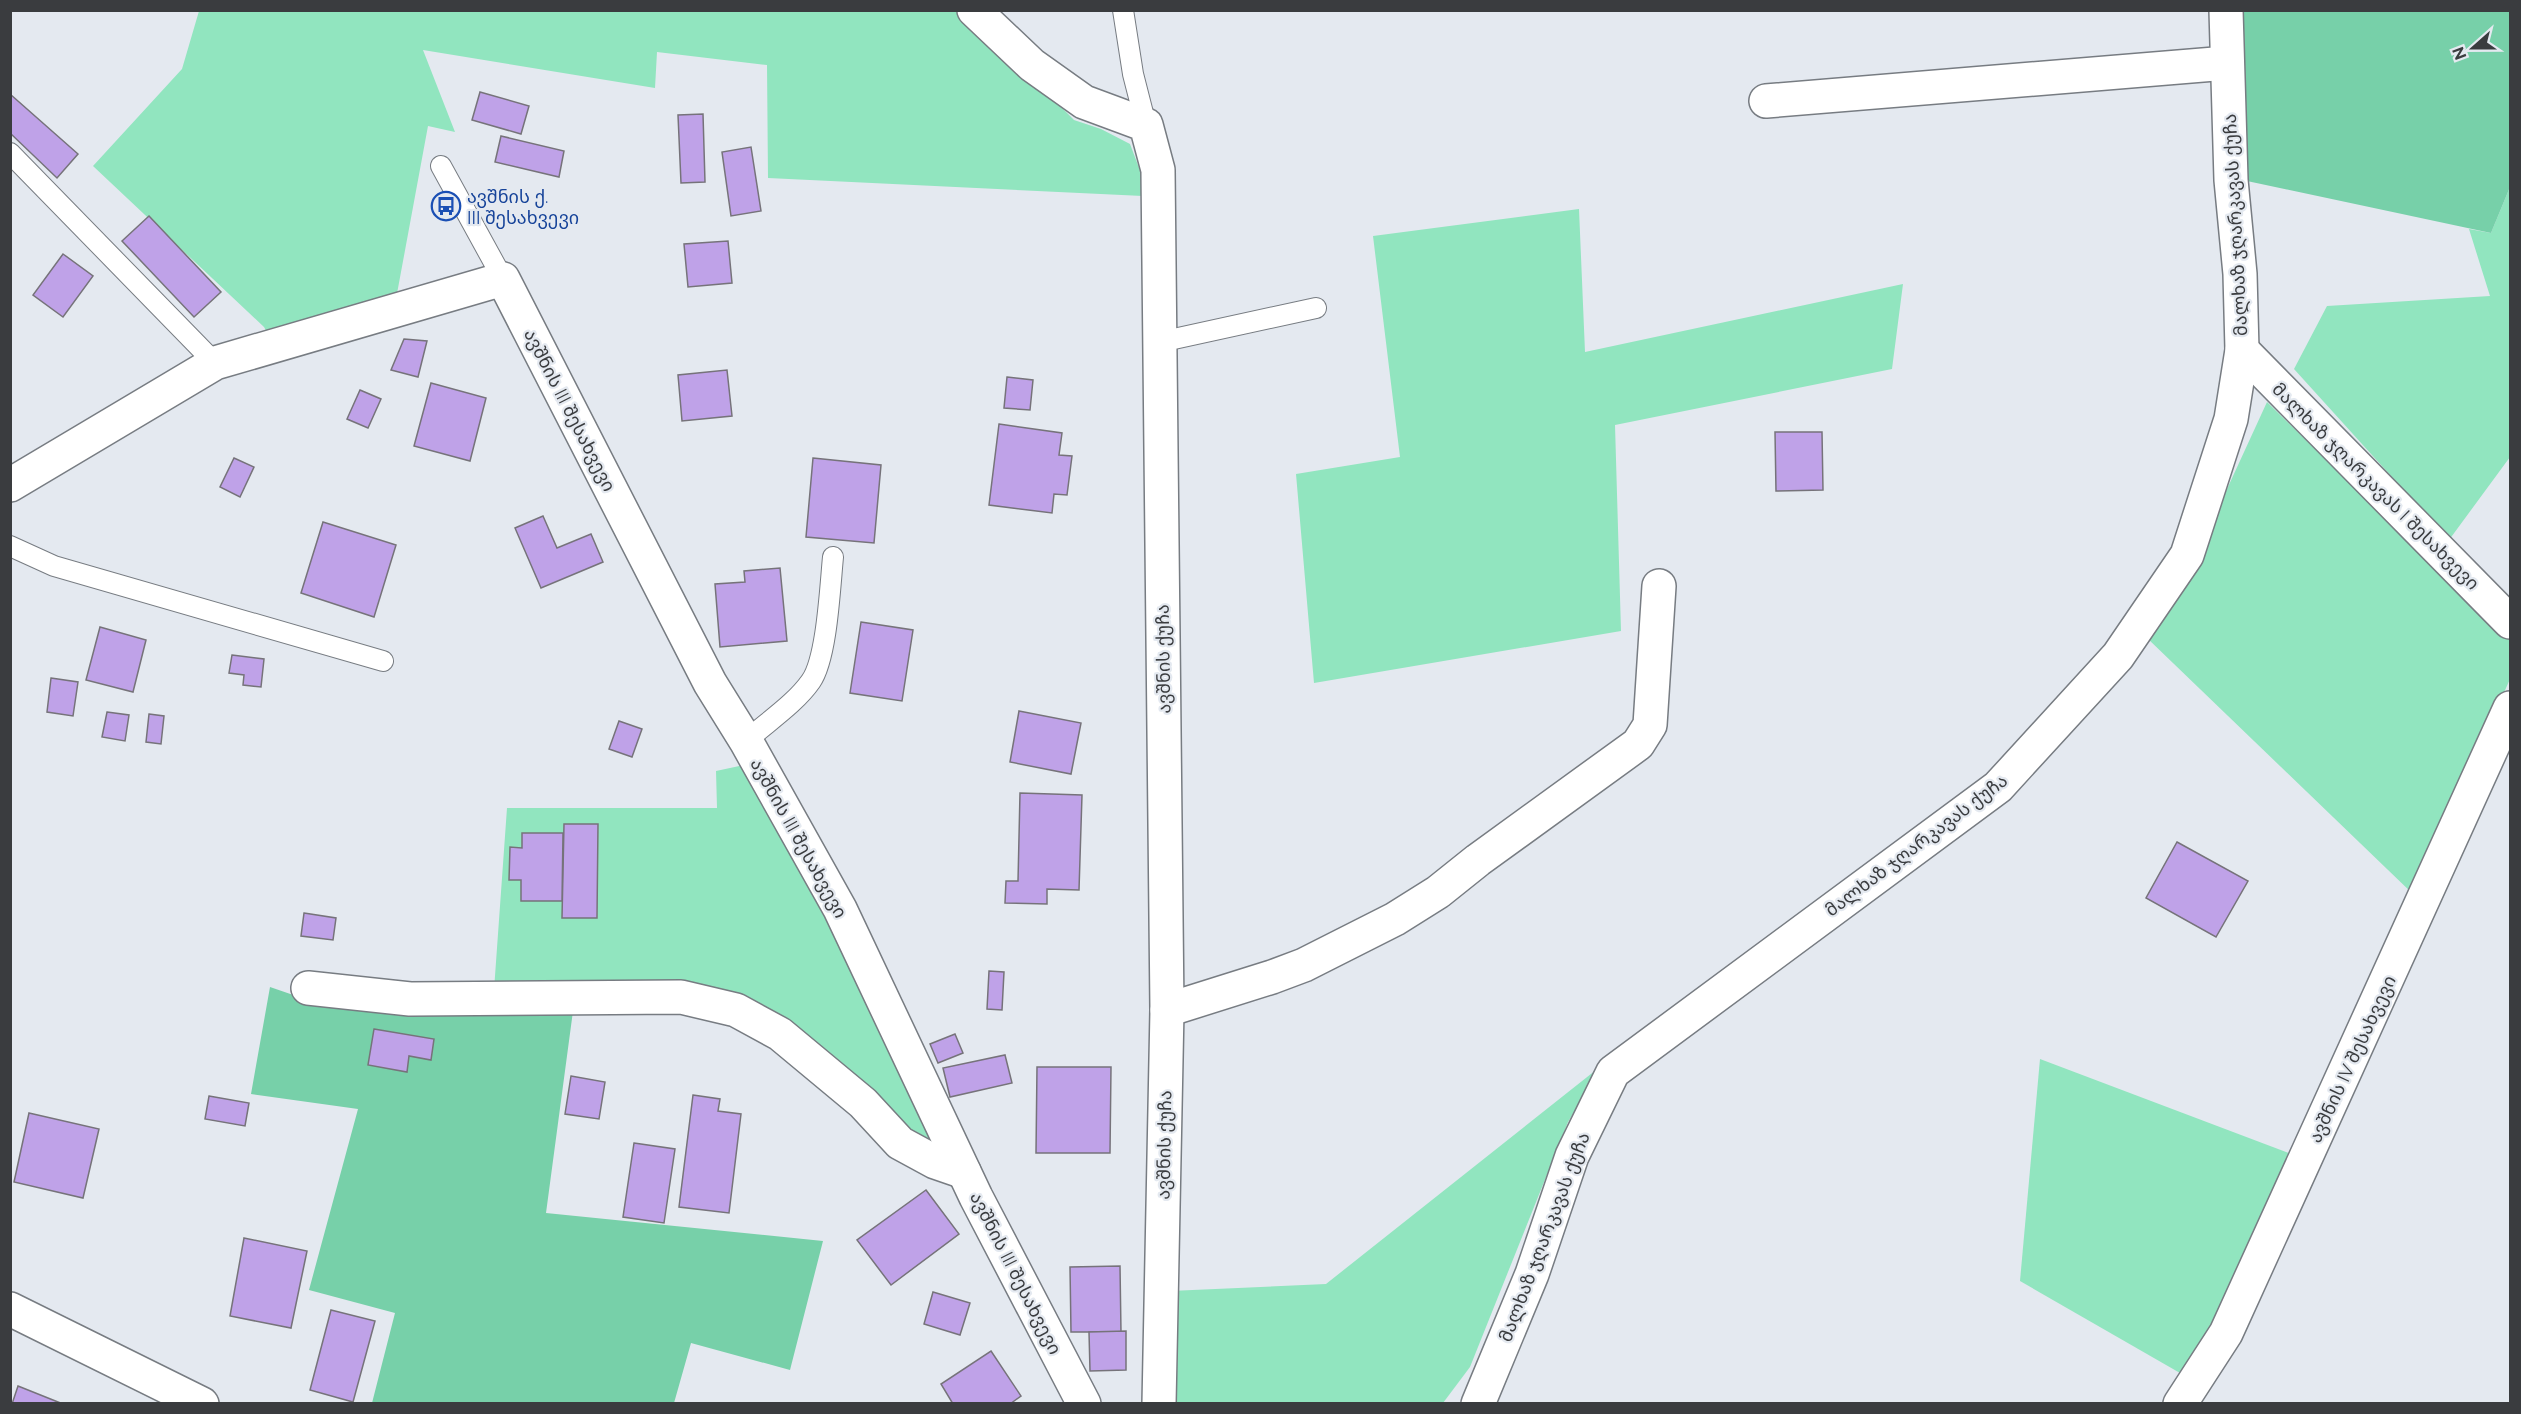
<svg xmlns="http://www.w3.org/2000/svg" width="2521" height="1414" font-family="Raleway,'Noto Sans Georgian',sans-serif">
  <rect width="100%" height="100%" fill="#e4e9f0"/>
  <!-- green -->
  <g fill="#91e5bf">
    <polygon points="965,10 1074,120 1101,129 1130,144 1141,173 1143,196 768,178 767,65 657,52 655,88 423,50 455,132 428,126 396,299 269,336 264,327 93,166 182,69 199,11"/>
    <polygon points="2510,187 2510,457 2449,540 2294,369 2327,306 2490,296 2469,229 2491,233"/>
    <polygon points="1579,209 1585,352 1903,284 1892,369 1615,425 1621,631 1314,683 1296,474 1400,457 1373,236"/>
    <polygon points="2267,402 2510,639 2510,679 2414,895 2147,638 2194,561"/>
    <polygon points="744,765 809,877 939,1147 914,1137 787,1025 494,990 507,808 717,808 716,771"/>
    <polygon points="2040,1059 2294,1155 2230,1303 2180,1373 2020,1281"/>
    <polygon points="1601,1066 1568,1122 1470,1367 1443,1403 1170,1403 1170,1291 1326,1284"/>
  </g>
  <!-- forest -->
  <g fill="#77d0a9">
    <polygon points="2243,11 2510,11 2510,187 2491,233 2247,181"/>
    <polygon points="270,987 302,998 573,1011 546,1213 823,1241 790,1370 691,1343 674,1403 372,1403 395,1313 309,1290 358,1109 251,1094"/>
  </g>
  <!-- building -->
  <g fill="#bfa2e8" stroke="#76737a" stroke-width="1.5">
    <polygon points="480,92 529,106 521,134 472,120"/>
    <polygon points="10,94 78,154 57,178 10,133"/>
    <polygon points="703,114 705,182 681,183 678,115"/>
    <polygon points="501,136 564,151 559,177 495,162"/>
    <polygon points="751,147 761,211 731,216 722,152"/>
    <polygon points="149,216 221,292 194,317 122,241"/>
    <polygon points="728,241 732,283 688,287 684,244"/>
    <polygon points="63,254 93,276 63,317 33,295"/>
    <polygon points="404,339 427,341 418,377 391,370"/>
    <polygon points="727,370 732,416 682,421 678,375"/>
    <polygon points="1007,377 1033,380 1030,410 1004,408"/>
    <polygon points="431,383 486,398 470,461 414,446"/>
    <polygon points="360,390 381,399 368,428 347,419"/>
    <polygon points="999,424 1062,433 1059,455 1072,456 1067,495 1054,494 1052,513 989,505"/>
    <polygon points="1775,432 1822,432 1823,490 1776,491"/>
    <polygon points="234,458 254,467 240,497 220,487"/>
    <polygon points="813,458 881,465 874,543 806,537"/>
    <polygon points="543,516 557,548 591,534 603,562 541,588 515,528"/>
    <polygon points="323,522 396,545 374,617 301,593"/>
    <polygon points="780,568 787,641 720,647 715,584 745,582 744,571"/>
    <polygon points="861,622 913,630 902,701 850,693"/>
    <polygon points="100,627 146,640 133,692 86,680"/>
    <polygon points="232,655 264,659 261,687 243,685 244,675 229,673"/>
    <polygon points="51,678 78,682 73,716 47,712"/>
    <polygon points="1019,711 1081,723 1071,774 1010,762"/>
    <polygon points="107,712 129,715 125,741 102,737"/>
    <polygon points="149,714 164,716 161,744 146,742"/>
    <polygon points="619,721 642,729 632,757 609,749"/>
    <polygon points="1020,793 1082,795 1079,890 1047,889 1047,904 1005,903 1006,881 1018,881"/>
    <polygon points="564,824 598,824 597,918 562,918"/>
    <polygon points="522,833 563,833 562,901 521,901 521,880 509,880 510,847 522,848"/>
    <polygon points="2177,842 2248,881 2216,937 2146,898"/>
    <polygon points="304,913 336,918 333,940 301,936"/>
    <polygon points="989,971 1004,972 1002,1010 987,1009"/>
    <polygon points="374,1029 434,1039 431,1060 409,1056 407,1072 368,1065"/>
    <polygon points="955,1034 963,1053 938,1063 930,1044"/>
    <polygon points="1005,1055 1012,1083 950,1097 943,1068"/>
    <polygon points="1037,1067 1111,1067 1110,1153 1036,1153"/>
    <polygon points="571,1076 605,1082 599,1119 565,1114"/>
    <polygon points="693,1095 720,1099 718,1111 741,1114 729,1213 679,1207"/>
    <polygon points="209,1096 249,1103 245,1126 205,1119"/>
    <polygon points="29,1113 99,1129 83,1198 14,1182"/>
    <polygon points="634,1143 675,1149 664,1223 623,1217"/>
    <polygon points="926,1190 959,1234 891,1285 857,1240"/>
    <polygon points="244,1238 307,1251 291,1328 230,1316"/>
    <polygon points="1120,1266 1121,1332 1071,1332 1070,1267"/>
    <polygon points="933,1292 970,1303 960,1335 924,1324"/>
    <polygon points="331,1310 375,1321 353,1402 310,1390"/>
    <polygon points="1126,1331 1126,1370 1090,1371 1089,1332"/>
    <polygon points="991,1351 1021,1396 1010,1404 953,1404 941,1384"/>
    <polygon points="18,1386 63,1404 12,1404"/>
  </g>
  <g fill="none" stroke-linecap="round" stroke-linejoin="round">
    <!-- service casing -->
    <g stroke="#777c82" stroke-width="22">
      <g id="service">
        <polyline points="1123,10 1133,74 1146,125"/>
        <polyline points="10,153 215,363"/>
        <polyline points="441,166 503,279"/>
        <polyline points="1160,342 1316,308"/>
        <polyline points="10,546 54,566 383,661"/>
        <path d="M746,741C767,722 795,704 811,681C827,658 830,587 833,557"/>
      </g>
    </g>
    <!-- minor casing -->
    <g stroke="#777c82" stroke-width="36">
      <g id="minor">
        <polyline points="974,10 1032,65 1084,102 1146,125 1158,170 1167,1010 1159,1404"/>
        <polyline points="1766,101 2227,63"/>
        <polyline points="2242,350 2510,622"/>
        <polyline points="10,485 215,363 503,279 710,683 746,741 840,909 976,1197 1084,1404"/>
        <polyline points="308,988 410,999 681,997 736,1010 780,1034 863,1103 900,1143 935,1162 964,1172"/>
        <polyline points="1167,1010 1272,977 1304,965 1395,919 1438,892 1478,860 1638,744 1650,725 1659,586"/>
        <polyline points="10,1309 202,1404"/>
        <polyline points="1478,1404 1532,1274 1572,1156 1613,1072 1998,787 2118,656 2187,555 2231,419 2242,350 2240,274 2231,180 2226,10"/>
        <polyline points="2180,1404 2226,1333 2510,708"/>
      </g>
    </g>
    <!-- service -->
    <use href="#service" stroke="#fff" stroke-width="20"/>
    <!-- minor -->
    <use href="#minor" stroke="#fff" stroke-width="33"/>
  </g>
  <!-- icons -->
  <defs>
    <g id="bus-ring" transform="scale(1.5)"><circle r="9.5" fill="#e4e9f0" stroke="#1a4fb4" stroke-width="1.5"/><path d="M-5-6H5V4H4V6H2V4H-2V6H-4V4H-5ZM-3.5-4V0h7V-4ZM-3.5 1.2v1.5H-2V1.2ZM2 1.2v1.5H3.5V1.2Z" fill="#1a4fb4"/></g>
  </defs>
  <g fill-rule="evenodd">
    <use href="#bus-ring" x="446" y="206"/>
  </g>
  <g text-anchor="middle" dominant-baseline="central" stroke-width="4.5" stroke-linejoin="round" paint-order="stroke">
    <!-- transit labels -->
    <g font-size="18" fill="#164399" stroke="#e4e9f0" text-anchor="start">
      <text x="467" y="196">ავშნის ქ.<tspan x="467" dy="21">III შესახვევი</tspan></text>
    </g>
    <!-- street labels -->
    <g font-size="18" fill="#3a3c3f" stroke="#e4e9f0">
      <text transform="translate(2235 225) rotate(-93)">მალხაზ ჯღარკავას ქუჩა</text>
      <text transform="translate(570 410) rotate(63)">ავშნის III შესახვევი</text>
      <text transform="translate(2376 486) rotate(45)">მალხაზ ჯღარკავას I შესახვევი</text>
      <text transform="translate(1163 659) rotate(-91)">ავშნის ქუჩა</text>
      <text transform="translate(799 838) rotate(61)">ავშნის III შესახვევი</text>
      <text transform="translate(1916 845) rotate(-37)">მალხაზ ჯღარკავას ქუჩა</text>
      <text transform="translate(2352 1059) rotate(-65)">ავშნის IV შესახვევი</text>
      <text transform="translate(1164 1145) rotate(-89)">ავშნის ქუჩა</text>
      <text transform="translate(1544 1237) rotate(-69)">მალხაზ ჯღარკავას ქუჩა</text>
      <text transform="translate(1016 1273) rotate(63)">ავშნის III შესახვევი</text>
    </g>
  </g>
  <!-- border -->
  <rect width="2521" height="1414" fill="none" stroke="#3a3c3f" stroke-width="24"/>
  <!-- north arrow -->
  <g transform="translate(2473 48) rotate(249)" stroke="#e4e9f0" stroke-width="4.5" paint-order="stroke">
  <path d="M0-4.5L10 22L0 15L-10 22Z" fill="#3a3c3f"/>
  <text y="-9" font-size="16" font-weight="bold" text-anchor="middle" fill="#3a3c3f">N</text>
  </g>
</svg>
